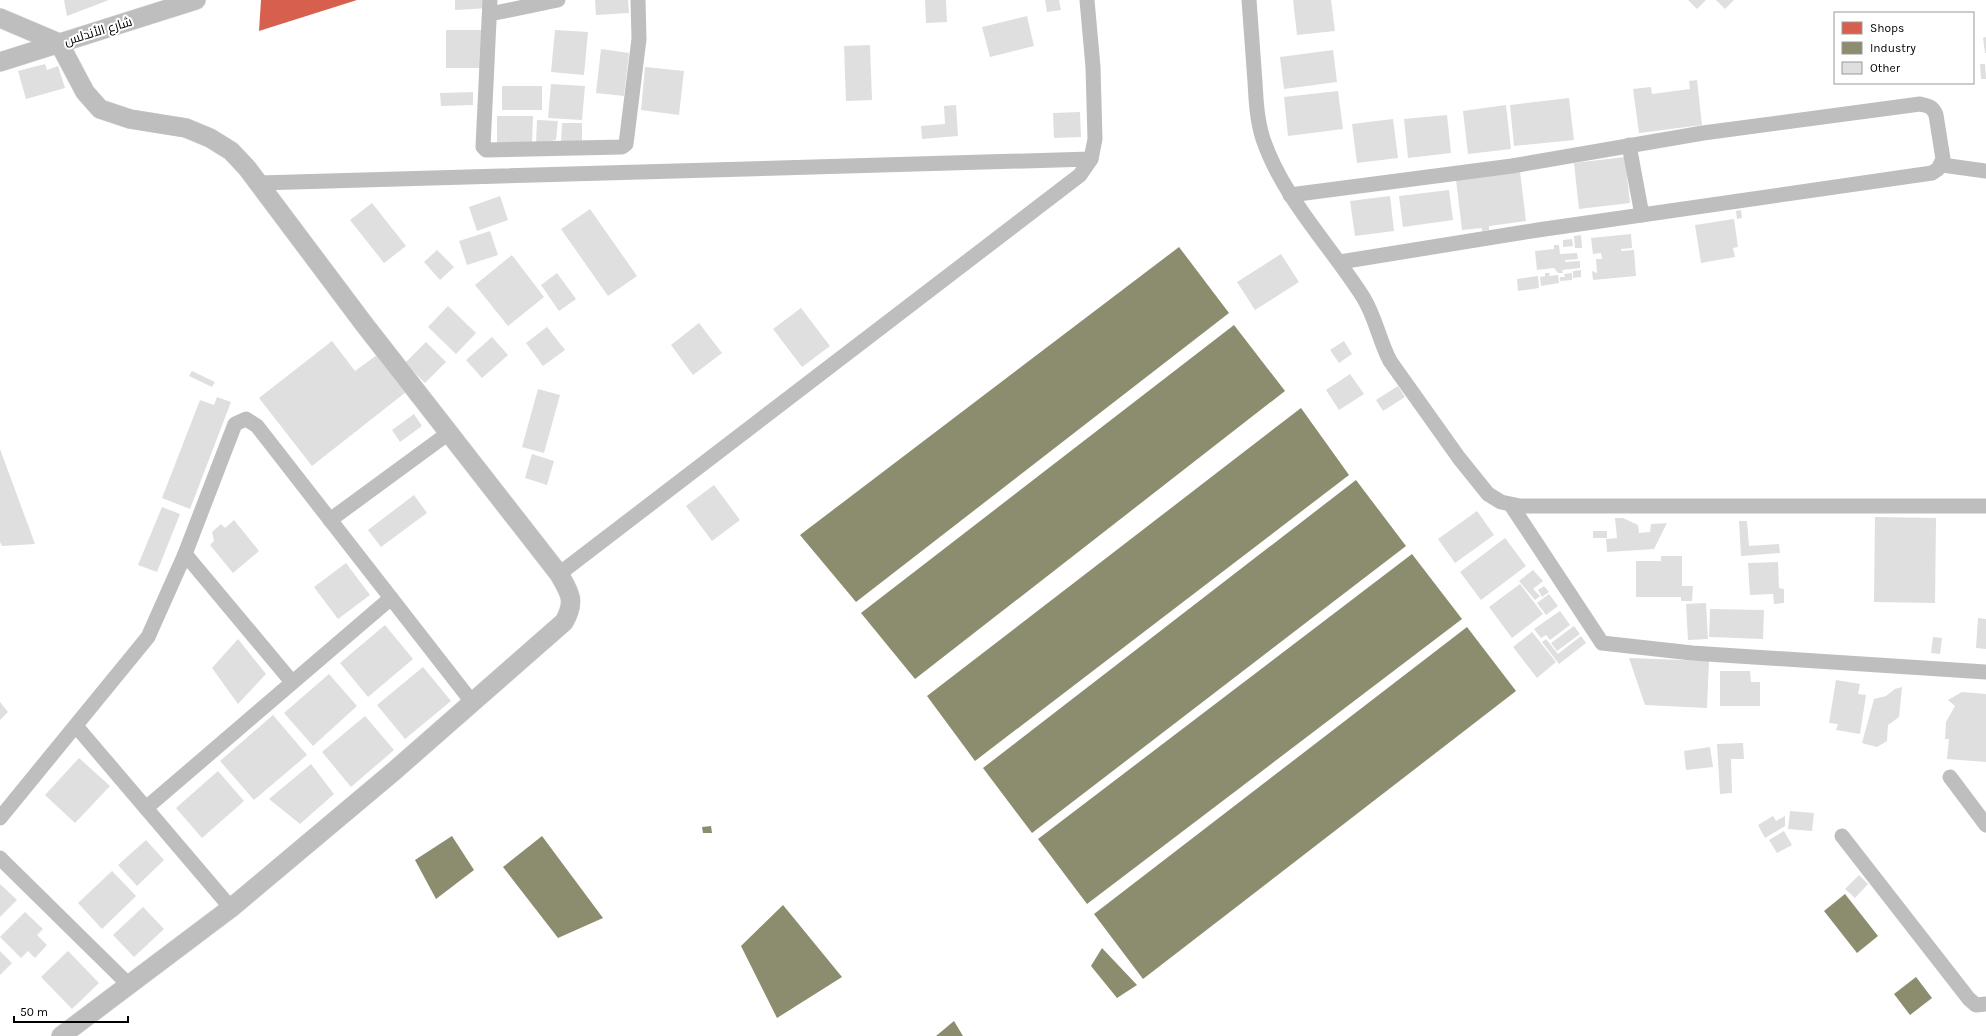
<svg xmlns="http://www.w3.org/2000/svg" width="1986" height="1036" font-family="Karla,Cairo,sans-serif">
  <rect width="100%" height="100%" fill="#fff"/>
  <!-- shops -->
  <polygon fill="#d6604d" points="261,0 357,0 259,31"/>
  <!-- industry -->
  <g fill="#8c8c6e">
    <polygon points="1179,247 1229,313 856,602 800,535"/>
    <polygon points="1234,325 1285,391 915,679 861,613"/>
    <polygon points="1301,408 1349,475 975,761 927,696"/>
    <polygon points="1356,480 1406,546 1032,833 983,768"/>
    <polygon points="1412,554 1462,619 1087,904 1038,839"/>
    <polygon points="1467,627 1516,691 1143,979 1094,914"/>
    <polygon points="711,826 712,833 703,833 702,827"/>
    <polygon points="452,836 474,870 436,899 415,860"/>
    <polygon points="542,836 603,918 558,938 503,867"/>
    <polygon points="1845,894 1878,936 1857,953 1824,911"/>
    <polygon points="783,905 842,977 777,1018 741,946"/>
    <polygon points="1102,948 1137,985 1117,998 1091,966"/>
    <polygon points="1916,977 1932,998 1910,1015 1894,994"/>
    <polygon points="954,1021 963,1036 936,1036"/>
  </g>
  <!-- building -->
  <g fill="#dfdfdf">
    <polygon points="64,0 109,0 67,16"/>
    <polygon points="455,0 488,0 488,8 455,10"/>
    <polygon points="595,0 628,0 629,13 596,15"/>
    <polygon points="925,0 946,0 947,22 926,23"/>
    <polygon points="1045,0 1059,0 1061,10 1047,12"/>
    <polygon points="1293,0 1331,0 1335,31 1297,35"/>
    <polygon points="1688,0 1706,0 1697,9"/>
    <polygon points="1716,0 1734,0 1725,9"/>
    <polygon points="1027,16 1034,46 990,57 982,27"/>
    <rect x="446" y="30" width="36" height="38"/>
    <polygon points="555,30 588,32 584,75 551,72"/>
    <polygon points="1986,37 1986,53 1985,53 1983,38"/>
    <polygon points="870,45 872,100 846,101 844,46"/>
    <polygon points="601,49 629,53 624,96 596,93"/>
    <polygon points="1333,50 1337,82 1284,89 1280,57"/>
    <polygon points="45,64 47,70 58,66 65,88 26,99 18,71"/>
    <polygon points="1980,64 1985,64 1986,79 1981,79"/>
    <polygon points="645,67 684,71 679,115 641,110"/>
    <polygon points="1697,80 1702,125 1639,133 1633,89 1651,87 1652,94 1690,89 1689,81"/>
    <polygon points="551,84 585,86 582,120 548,118"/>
    <rect x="502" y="86" width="40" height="24"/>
    <polygon points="1338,91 1343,129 1288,136 1284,97"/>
    <polygon points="473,92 473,105 441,106 440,93"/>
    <polygon points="1569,98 1574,140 1514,146 1510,105"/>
    <polygon points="956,105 958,136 922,139 921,126 945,124 944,106"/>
    <polygon points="1506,105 1511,149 1468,154 1463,111"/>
    <polygon points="1080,112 1081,137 1054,138 1053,113"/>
    <polygon points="1447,115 1451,153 1408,158 1404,119"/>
    <polygon points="497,116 533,116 532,144 497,144"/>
    <polygon points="1393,119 1398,158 1357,163 1352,124"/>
    <polygon points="537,120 558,121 556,140 536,144"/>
    <polygon points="562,123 582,123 582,142 561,142"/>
    <polygon points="1625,157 1630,203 1579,209 1574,163"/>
    <polygon points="1520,172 1526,221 1489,226 1489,230 1482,231 1482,228 1462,230 1456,180"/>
    <polygon points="1449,190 1453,220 1403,227 1399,196"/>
    <polygon points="500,196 508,220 477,231 469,207"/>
    <polygon points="1390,196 1394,231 1355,236 1350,201"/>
    <polygon points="372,203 406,246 384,263 350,220"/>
    <polygon points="590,209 637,276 608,296 561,229"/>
    <polygon points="1741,210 1742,218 1737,219 1736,211"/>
    <polygon points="1734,219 1738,247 1733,248 1735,257 1701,263 1695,225"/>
    <polygon points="490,231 498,255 467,265 459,241"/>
    <polygon points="1631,234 1632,248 1621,249 1621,251 1634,250 1636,276 1593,280 1592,271 1597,273 1596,259 1602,259 1601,253 1593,254 1591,238"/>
    <polygon points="1581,235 1582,248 1575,248 1574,236"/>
    <polygon points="1572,239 1573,246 1563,247 1563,240"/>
    <polygon points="1554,245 1559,245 1560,254 1577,253 1578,259 1565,260 1565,262 1580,261 1580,268 1562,270 1563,273 1558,273 1554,268 1537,270 1535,251 1554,249"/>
    <polygon points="437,250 454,267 440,280 424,262"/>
    <polygon points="1281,254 1299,282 1255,310 1237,282"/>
    <polygon points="512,255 544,297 508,326 475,285"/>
    <polygon points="1581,270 1581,277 1573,278 1573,271"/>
    <polygon points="557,273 576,299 559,311 541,285"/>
    <polygon points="1545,273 1550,273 1549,276 1558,275 1559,283 1541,286 1540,277 1545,276"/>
    <polygon points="1572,273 1572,280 1560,281 1560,277 1565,277 1564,274"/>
    <polygon points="1538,276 1539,288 1518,291 1517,279"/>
    <polygon points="448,306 476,333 456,354 428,327"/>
    <polygon points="801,308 830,346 802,367 773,329"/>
    <polygon points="699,323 722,353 693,375 671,345"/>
    <polygon points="547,327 565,350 543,366 526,343"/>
    <polygon points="492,337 508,355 482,378 466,360"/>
    <polygon points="332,341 355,371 377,355 406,392 312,466 259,398"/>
    <polygon points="1344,341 1352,354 1339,363 1330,350"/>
    <polygon points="426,342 446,362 425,383 405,363"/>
    <polygon points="192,371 215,382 212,387 189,376"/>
    <polygon points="1350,374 1364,394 1339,410 1326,390"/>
    <polygon points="1398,386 1405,397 1383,411 1376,400"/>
    <polygon points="538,389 560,395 544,453 522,447"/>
    <polygon points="217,397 231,402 190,509 162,498 200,400 214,405"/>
    <polygon points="414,414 422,426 400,442 392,430"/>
    <polygon points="0,449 35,544 2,546 0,542"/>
    <polygon points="532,454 554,461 547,485 525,478"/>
    <polygon points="714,485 740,520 712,541 686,506"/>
    <polygon points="414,495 427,513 381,547 368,530"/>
    <polygon points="162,507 180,514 157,572 138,565"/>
    <polygon points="1477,511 1494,535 1455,563 1438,539"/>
    <polygon points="1875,517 1936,518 1935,603 1874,602"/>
    <polygon points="1615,518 1623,518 1638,525 1639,533 1650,532 1651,524 1667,523 1654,549 1607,552 1606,539 1617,538"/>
    <polygon points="234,520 259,551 233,573 210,545 214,541 212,532 221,524 225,528"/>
    <polygon points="1739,521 1747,521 1749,546 1779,544 1780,553 1741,556"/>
    <rect x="1593" y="531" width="14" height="7"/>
    <polygon points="1505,538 1526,566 1481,600 1460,572"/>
    <polygon points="1661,556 1682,556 1682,586 1693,586 1692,601 1681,601 1681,597 1636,597 1636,561 1661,561"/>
    <polygon points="1778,562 1779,588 1784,589 1784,603 1774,604 1773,594 1750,595 1748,563"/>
    <polygon points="346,563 370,595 338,619 314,587"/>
    <polygon points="1533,570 1543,581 1533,589 1540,596 1535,600 1519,581"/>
    <polygon points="1520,584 1543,614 1512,638 1489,607"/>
    <polygon points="1544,586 1549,592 1542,597 1538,590"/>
    <polygon points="1549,594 1558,606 1546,615 1537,603"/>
    <polygon points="1706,603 1708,639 1688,640 1686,604"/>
    <polygon points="1710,609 1764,610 1763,639 1709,637"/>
    <polygon points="1560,611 1570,625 1550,640 1546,635 1541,638 1534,629"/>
    <polygon points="1978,618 1986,619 1986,649 1976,648"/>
    <polygon points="385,625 413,659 368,697 340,663"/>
    <polygon points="1574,626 1580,634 1557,651 1551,643"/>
    <polygon points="1532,632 1556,662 1537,678 1513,647"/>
    <polygon points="1581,636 1586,643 1559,664 1542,642 1546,639 1558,654"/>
    <polygon points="1933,637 1942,638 1940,654 1931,653"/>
    <polygon points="238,639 266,674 238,704 212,668"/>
    <polygon points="1629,658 1709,661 1707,708 1645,705"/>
    <polygon points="423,667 451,701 405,739 377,705"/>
    <polygon points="1720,671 1750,671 1751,682 1760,682 1760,706 1720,706"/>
    <polygon points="329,674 357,706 313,746 284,713"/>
    <polygon points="1836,680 1860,684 1858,694 1866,695 1860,734 1836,730 1838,724 1829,723"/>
    <polygon points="1902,687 1899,717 1888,725 1887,741 1877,747 1862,743 1874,699 1886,696 1895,689"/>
    <polygon points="1962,692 1986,694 1986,762 1947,759 1949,739 1945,739 1946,722 1955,706 1948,700"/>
    <polygon points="0,702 8,712 0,720"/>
    <polygon points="273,715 307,755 254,800 220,761"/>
    <polygon points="365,716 394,750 351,787 322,752"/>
    <polygon points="1743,743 1744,759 1731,759 1732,793 1720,794 1717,744"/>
    <polygon points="1710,747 1713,767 1686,770 1684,751"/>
    <polygon points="79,758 110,786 75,823 45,795"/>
    <polygon points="311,764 334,794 300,824 269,799"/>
    <polygon points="218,771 244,801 202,838 176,808"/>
    <polygon points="1790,811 1814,813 1812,831 1788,829"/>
    <polygon points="1773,816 1776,821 1785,816 1785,826 1765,838 1758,825"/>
    <polygon points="1784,831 1792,845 1777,853 1769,840"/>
    <polygon points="146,840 164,860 137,886 118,865"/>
    <polygon points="112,871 136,896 102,929 78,903"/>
    <polygon points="1859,875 1868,884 1855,898 1845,889"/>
    <polygon points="0,884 17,900 0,917"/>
    <polygon points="143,907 164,929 134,957 113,935"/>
    <polygon points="25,912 43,929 37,935 47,945 35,958 28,951 21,958 0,937"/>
    <polygon points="0,951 12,963 0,975"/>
    <polygon points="68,951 99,983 72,1009 41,977"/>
  </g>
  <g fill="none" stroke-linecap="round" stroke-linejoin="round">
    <!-- major casing -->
    <g stroke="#dbdbdb" stroke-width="20">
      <g id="major">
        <path d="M0,18L59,43L85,92L100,109L130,119L186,128L210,138L231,151L247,168L364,324L559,574C570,593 576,601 564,622L393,772L231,908L61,1036"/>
        <polyline points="0,62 196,0"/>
      </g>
    </g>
    <!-- minor -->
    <g stroke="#bebebe" stroke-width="15">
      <polyline points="490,0 483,147 486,150 622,147 626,144 639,39 638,0"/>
      <path d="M1249,0C1251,27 1253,55 1255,82C1256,101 1257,120 1263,139C1283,198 1330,245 1363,297C1376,318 1379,340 1390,361L1459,458L1488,494L1501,502L1520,506H1986"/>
      <polyline points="490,14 558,0"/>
      <polyline points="1629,145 1642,215"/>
      <polyline points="1942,165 1986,171"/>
      <polyline points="259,183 1091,159"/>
      <path d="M1290,195L1512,166L1703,133L1920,104C1929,106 1933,107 1936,115L1943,159L1938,169L1932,173L1538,230L1340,262"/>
      <polyline points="1511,505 1602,643 1692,653 1986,672"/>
      <polyline points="330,520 450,432"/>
      <polyline points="185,554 292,682"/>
      <polyline points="559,574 1080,175 1091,159 1095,139 1093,67 1087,0"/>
      <polyline points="76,726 231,908"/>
      <polyline points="1950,777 1986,825"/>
      <polyline points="146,808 391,598"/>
      <polyline points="0,818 148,637 185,554 235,424 246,419 257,426 472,702"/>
      <polyline points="1842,836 1969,999 1976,1005 1986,1004"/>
      <polyline points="0,858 128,984"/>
    </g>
    <!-- major -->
    <use href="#major" stroke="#bebebe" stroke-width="19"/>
  </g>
  <g text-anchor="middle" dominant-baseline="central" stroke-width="4" stroke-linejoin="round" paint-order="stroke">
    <!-- street labels -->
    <g font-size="13" fill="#000" stroke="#fff">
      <text transform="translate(98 31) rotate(-17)">شارع الأندلس</text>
    </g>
  </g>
  <!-- legend -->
  <rect x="1834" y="12" width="140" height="72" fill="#ffffff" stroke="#999999"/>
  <rect x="1842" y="22" width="20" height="12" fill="#d6604d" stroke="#999999"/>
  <text x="1870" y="32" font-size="12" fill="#000000">Shops</text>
  <rect x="1842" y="42" width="20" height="12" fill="#8c8c6e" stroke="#999999"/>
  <text x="1870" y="52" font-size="12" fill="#000000">Industry</text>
  <rect x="1842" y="62" width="20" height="12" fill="#dfdfdf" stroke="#999999"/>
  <text x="1870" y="72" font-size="12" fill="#000000">Other</text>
  <!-- scale -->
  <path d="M14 1016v6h114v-6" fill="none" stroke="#000000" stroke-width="2"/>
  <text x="20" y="1016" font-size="12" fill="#000000" stroke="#ffffff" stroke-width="3" paint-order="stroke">50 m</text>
</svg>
